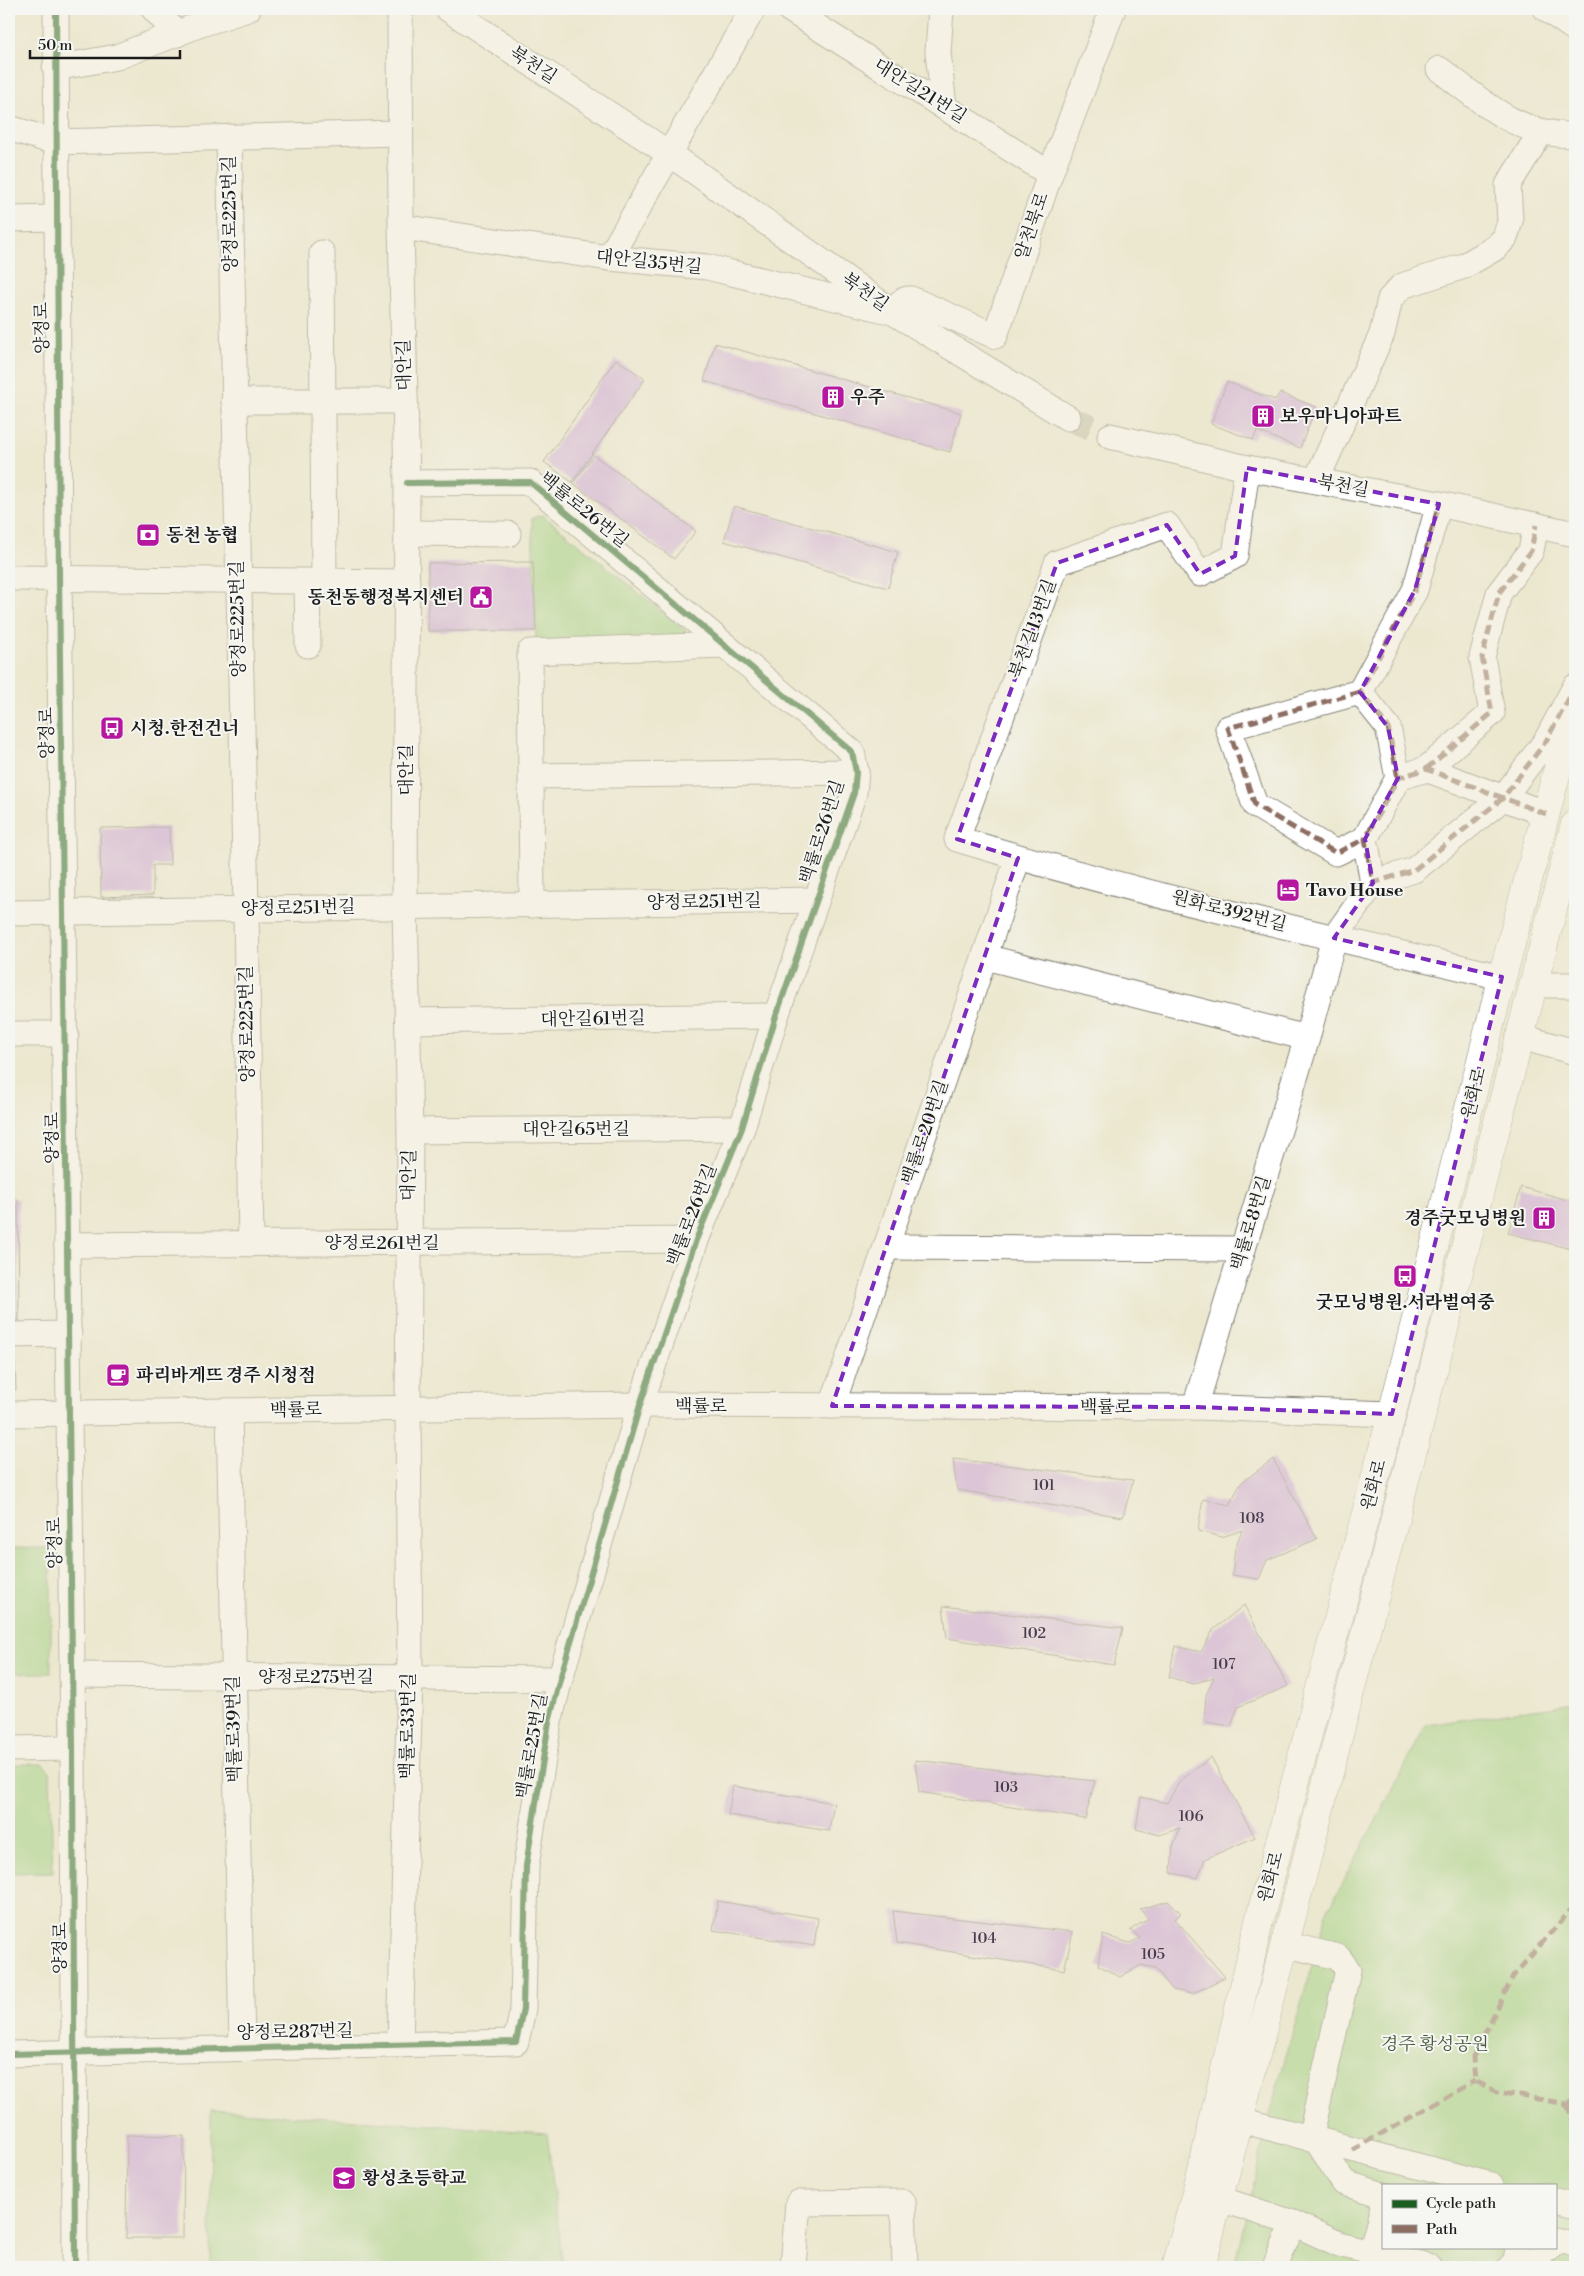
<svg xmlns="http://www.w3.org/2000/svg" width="1584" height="2276" font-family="'Libre Bodoni','Noto Serif KR',serif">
  <rect width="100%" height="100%" fill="#f6f6f2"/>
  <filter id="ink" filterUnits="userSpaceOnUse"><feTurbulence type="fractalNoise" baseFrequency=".02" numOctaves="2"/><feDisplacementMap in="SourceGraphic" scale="10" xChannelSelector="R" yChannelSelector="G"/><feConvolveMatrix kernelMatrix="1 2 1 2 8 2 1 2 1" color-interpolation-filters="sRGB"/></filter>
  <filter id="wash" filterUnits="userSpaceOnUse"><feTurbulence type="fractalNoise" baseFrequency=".0096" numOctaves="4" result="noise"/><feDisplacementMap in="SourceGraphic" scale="20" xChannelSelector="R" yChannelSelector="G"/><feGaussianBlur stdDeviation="1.12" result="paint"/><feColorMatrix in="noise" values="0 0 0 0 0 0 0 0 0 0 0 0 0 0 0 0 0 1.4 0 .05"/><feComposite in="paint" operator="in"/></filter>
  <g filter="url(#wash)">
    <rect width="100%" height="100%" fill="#ece8d0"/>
    <!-- green -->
    <g fill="#9bd080" stroke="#5c764e" fill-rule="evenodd">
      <polygon points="543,515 704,646 544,645 536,638 532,518"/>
      <rect x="9" y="1548" width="42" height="125"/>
      <path d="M1575,1703V2267H1234L1273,2101L1327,1913L1426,1725ZM1383,2185H1555V2247H1383Z"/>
      <polygon points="9,1764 43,1764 50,1771 53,1872 9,1873"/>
      <polygon points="211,2110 547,2133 563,2267 210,2267"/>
    </g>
    <g id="blocks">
      <!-- building -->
      <g fill="#c79bde">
        <polygon points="715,343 961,413 950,452 704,381"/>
        <polygon points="616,359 645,379 572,482 544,462"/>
        <polygon points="1227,382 1275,400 1280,393 1316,407 1300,448 1257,431 1253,440 1211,424"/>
        <polygon points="594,455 696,531 674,559 573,483"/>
        <polygon points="734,506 898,552 888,588 724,541"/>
        <polygon points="533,562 536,631 428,631 428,563"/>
        <polygon points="169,827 170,865 153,865 153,895 101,897 100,828"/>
        <polygon points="1521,1187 1575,1202 1575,1250 1508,1233"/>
        <polygon points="9,1199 18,1199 19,1321 9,1321"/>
        <polygon points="9,1364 15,1364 16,1390 9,1390"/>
        <polygon points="953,1459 1133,1480 1123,1517 957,1490"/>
        <polygon points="1273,1459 1317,1539 1267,1560 1259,1579 1232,1575 1235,1548 1242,1530 1222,1537 1198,1531 1203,1499 1229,1505 1241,1483"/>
        <polygon points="1244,1605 1288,1686 1238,1707 1231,1726 1204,1722 1206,1695 1214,1677 1193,1684 1169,1677 1175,1646 1201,1652 1213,1630"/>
        <polygon points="943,1606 1123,1628 1114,1665 947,1638"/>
        <polygon points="1211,1757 1255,1837 1205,1859 1198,1878 1171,1873 1173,1846 1180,1828 1160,1835 1136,1829 1141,1797 1167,1803 1180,1781"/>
        <polygon points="915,1760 1095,1781 1085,1819 919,1792"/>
        <polygon points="733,1786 834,1803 829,1831 728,1815"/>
        <polygon points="718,1901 818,1918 814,1946 713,1930"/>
        <polygon points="1168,1901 1181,1913 1175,1919 1225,1977 1192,1994 1173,1990 1155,1968 1141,1965 1120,1977 1098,1965 1103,1935 1130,1943 1140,1938 1130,1930 1148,1919 1140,1909"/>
        <polygon points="893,1911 1073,1932 1064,1970 897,1943"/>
        <polygon points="127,2135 184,2136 183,2238 126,2238"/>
      </g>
    </g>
  </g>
  <g filter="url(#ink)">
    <use href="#blocks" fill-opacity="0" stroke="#848276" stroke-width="1"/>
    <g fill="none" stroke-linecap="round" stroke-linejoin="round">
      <!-- minor-tunnel -->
      <polyline stroke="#c2bfac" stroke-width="25" stroke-dasharray="25 12" stroke-linecap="butt" points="1068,418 1110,436"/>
      <!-- minor casing -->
      <g stroke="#848276" stroke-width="27">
        <g id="minor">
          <polyline points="56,9 59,577 73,1748 75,2267"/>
          <polyline points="154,9 177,34"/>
          <polyline points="448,9 670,154 893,312 1068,418"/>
          <polyline points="789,9 1050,174"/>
          <polyline points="941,9 938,52 944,107"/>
          <polyline points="1546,9 1575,29"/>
          <polyline points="55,68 117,57 201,24 248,9"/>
          <path d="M1439,69C1483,102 1517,136 1575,135"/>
          <polyline points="9,128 55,142 400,133"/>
          <polyline points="229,137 246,909 251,1244"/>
          <polyline points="9,219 56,218"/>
          <path d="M401,227L609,258L707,267L893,312C897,305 902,298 911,299L995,336L1050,174L1113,9"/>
          <polyline points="322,253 324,582"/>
          <polyline points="609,258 753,9"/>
          <polyline points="234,401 405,401"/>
          <polyline points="1110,436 1247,468 1439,504 1575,534"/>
          <path d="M1247,468L1235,556L1200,574L1167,525L1057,563L957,839C1136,893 1320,935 1502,977"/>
          <polyline points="1316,481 1382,334 1390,299 1402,286 1464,266 1495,248 1505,238 1510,221 1508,185 1541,132"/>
          <polyline points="407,533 508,534"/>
          <polyline points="9,578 407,582"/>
          <polyline points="307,582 308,645"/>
          <polyline points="1360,692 1228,728 1255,805 1336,853 1365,839"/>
          <polyline points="1426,769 1492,713 1482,657 1499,593 1531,551 1536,525"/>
          <polyline points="532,776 856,772"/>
          <polyline points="1398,778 1388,727 1360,692 1415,590 1439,504"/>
          <polyline points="1373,883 1414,870 1503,798 1546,741 1575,687"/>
          <polyline points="1373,883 1365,839 1398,778 1426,769 1546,814"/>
          <polyline points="532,905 530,652 724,645"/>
          <polyline points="9,913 816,900"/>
          <polyline points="985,957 1307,1038"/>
          <polyline points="1533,985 1575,985"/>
          <polyline points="409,1021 776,1016"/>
          <polyline points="9,1034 66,1034"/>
          <polyline points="1521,1037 1575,1052"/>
          <polyline points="410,1131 742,1128"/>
          <polyline points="67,1245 696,1240"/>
          <polyline points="886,1247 1243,1249"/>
          <polyline points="9,1335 69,1334"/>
          <polyline points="832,1406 1018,858"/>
          <polyline points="1195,1407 1307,1038 1334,938 1373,883"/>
          <polyline points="229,1411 242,2048"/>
          <polyline points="9,1414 640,1405 1195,1407 1392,1414"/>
          <polyline points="72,1675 560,1679"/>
          <polyline points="9,1749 73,1748"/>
          <polyline points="1284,1944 1338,1957 1348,1970 1310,2139"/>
          <polyline points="400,2045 410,1677 408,1408 410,1131 405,906 407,483 401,227 400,9"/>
          <polyline points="9,2054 516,2042 523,2009 526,1866 549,1722 560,1679 640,1405 696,1240 742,1128 776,1016 854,793 856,772 852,752 530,482 407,483"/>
          <polyline points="1240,2120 1491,2185"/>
          <polyline points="1317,2141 1344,2183 1383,2195"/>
          <polyline points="1220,2199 1293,2223 1339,2244 1429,2267"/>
          <polyline points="1555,2201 1575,2206"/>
          <polyline points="1555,2240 1575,2245"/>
          <polyline points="1371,2252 1383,2207"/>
          <polyline points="793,2267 798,2203 903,2202 905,2267"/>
          <polyline points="1275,2267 1293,2223"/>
          <polyline points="1510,2267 1516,2262 1518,2247"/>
          <polyline points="1536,2267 1543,2251 1553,2247"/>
        </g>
      </g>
      <!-- major casing -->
      <g stroke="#848276" stroke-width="29">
        <g id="major">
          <polyline points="1176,2267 1202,2170 1259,1921 1392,1414 1499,989 1575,704"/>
          <polyline points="1201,2267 1575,824"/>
        </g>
      </g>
      <!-- minor -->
      <use href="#minor" stroke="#fff" stroke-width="25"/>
      <!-- major -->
      <use href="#major" stroke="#fff" stroke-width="28"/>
      <!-- quiet -->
      <g stroke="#8d6e63" stroke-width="5" stroke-dasharray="10 5" stroke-linecap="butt">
        <polyline points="1360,692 1228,728 1255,805 1336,853 1365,839"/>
        <polyline points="1426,769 1492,713 1482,657 1499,593 1531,551 1536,525"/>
        <polyline points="1398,778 1388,727 1360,692 1415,590 1439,504"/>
        <polyline points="1546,814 1426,769 1398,778 1365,839 1373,883 1414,870 1503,798 1546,741 1575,687"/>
        <polyline points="1575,1905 1514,1975 1473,2057 1475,2081 1497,2092 1567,2104 1575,2099"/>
        <polyline points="1567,2104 1575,2127"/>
        <polyline points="1352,2150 1475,2081"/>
      </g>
      <!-- cycleway casing -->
      <g stroke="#f6f6f2" stroke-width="9">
        <g id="cycleway">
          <polyline points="56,9 59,577 73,1748 75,2267"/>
          <polyline points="9,2054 516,2042 523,2009 526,1866 549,1722 560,1679 640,1405 696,1240 742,1128 776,1016 854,793 856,772 852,752 530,482 407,483"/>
        </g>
      </g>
      <!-- cycleway -->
      <use href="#cycleway" stroke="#1b5e20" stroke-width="6"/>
    </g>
  </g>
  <!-- marked area -->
  <path d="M0 0H1584V2276H0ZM1247,468L1439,504L1415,590L1360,692L1388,727L1398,778L1365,839L1373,883L1334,938L1502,977L1392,1414L1195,1407L832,1406L1018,858L957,839L1057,563L1167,525L1200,574L1235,556Z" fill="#ece8d0" fill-opacity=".55" fill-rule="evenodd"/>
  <path fill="none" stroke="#7b2cbf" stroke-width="4" stroke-dasharray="10 6" stroke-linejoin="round" d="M1247,468L1439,504L1415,590L1360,692L1388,727L1398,778L1365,839L1373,883L1334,938L1502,977L1392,1414L1195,1407L832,1406L1018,858L957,839L1057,563L1167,525L1200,574L1235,556Z"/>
  <!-- icons -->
  <defs>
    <g id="building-square" transform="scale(1.25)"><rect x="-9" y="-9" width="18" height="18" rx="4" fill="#b5179e" stroke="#f6f6f2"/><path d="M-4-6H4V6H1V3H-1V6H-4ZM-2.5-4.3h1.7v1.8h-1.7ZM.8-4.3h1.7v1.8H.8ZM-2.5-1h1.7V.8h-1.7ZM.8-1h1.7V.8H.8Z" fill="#fff"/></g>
    <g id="bank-square" transform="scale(1.25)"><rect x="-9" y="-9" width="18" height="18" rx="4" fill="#b5179e" stroke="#f6f6f2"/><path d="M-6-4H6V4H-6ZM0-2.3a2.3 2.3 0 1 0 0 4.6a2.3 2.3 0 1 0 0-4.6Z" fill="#fff"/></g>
    <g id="civic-square" transform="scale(1.25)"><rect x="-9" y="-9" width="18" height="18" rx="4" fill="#b5179e" stroke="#f6f6f2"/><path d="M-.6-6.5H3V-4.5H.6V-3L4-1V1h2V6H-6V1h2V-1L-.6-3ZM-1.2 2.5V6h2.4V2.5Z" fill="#fff"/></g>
    <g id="bus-square" transform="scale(1.25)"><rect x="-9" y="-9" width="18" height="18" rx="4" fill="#b5179e" stroke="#f6f6f2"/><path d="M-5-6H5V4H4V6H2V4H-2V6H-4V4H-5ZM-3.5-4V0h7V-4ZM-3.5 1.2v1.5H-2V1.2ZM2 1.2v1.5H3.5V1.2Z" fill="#fff"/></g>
    <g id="hotel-square" transform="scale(1.25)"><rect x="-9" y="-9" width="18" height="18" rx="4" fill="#b5179e" stroke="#f6f6f2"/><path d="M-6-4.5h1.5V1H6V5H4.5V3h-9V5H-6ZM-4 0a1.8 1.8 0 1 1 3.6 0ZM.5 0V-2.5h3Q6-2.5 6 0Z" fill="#fff"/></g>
    <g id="cafe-square" transform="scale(1.25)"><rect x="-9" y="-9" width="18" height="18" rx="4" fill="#b5179e" stroke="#f6f6f2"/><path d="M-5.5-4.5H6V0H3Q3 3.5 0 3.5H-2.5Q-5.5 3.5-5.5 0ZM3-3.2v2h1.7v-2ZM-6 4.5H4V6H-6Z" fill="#fff"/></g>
    <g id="school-square" transform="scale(1.25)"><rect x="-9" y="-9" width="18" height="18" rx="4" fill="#b5179e" stroke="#f6f6f2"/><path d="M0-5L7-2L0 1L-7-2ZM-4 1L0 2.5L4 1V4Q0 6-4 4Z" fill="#fff"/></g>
  </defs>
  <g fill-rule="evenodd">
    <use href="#building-square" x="833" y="397"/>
    <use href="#building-square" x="1263" y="416"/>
    <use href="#bank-square" x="148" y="535"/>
    <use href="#civic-square" x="481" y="597"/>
    <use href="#bus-square" x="112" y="728"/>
    <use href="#hotel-square" x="1288" y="890"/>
    <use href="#building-square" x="1544" y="1218"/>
    <use href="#bus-square" x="1405" y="1276"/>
    <use href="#cafe-square" x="118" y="1375"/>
    <use href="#school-square" x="344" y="2178"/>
  </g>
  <g text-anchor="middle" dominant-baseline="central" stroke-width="4" stroke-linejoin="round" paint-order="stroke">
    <!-- number labels -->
    <g font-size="15" fill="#473c4c">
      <text x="1044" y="1485">101</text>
      <text x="1252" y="1518">108</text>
      <text x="1034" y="1633">102</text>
      <text x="1224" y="1664">107</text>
      <text x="1006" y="1787">103</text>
      <text x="1191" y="1816">106</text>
      <text x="984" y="1938">104</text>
      <text x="1153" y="1954">105</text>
    </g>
    <!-- street labels -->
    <g font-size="18" fill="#1c1c1c" stroke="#f6f6f2">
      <text transform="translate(533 65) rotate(33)">북천길</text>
      <text transform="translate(920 91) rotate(32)">대안길21번길</text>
      <text transform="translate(230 214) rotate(-91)">양정로225번길</text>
      <text transform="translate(1032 226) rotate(-71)">알천북로</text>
      <text transform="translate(649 262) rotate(6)">대안길35번길</text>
      <text transform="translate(865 292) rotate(35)">북천길</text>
      <text transform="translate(42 328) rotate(-91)">양정로</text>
      <text transform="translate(404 365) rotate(-91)">대안길</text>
      <text transform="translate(1343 486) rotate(11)">북천길</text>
      <text transform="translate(584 510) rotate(39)">백률로26번길</text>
      <text transform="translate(238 619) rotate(-91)">양정로225번길</text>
      <text transform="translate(1033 629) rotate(-70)">북천길13번길</text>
      <text transform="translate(47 733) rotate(-91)">양정로</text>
      <text transform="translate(406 770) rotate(-90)">대안길</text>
      <text transform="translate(822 832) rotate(-72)">백률로26번길</text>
      <text transform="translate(704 902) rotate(-1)">양정로251번길</text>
      <text transform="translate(298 908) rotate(-1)">양정로251번길</text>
      <text transform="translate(1229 911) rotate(14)">원화로392번길</text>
      <text transform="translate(593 1019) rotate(-1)">대안길61번길</text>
      <text transform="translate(247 1024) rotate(-91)">양정로225번길</text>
      <text transform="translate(1474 1093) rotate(-76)">원화로</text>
      <text x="576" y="1129">대안길65번길</text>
      <text transform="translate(925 1132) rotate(-71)">백률로20번길</text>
      <text transform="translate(52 1138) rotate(-90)">양정로</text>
      <text transform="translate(409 1175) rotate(-89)">대안길</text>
      <text transform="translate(692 1215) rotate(-69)">백률로26번길</text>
      <text transform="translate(1251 1223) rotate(-73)">백률로8번길</text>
      <text x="382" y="1243">양정로261번길</text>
      <text x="701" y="1406">백률로</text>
      <text x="1106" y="1407">백률로</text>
      <text transform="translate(296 1410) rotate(-1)">백률로</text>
      <text transform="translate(1374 1485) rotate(-75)">원화로</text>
      <text transform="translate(55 1543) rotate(-91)">양정로</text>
      <text x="316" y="1677">양정로275번길</text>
      <text transform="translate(408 1726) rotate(-89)">백률로33번길</text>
      <text transform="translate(234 1729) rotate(-91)">백률로39번길</text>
      <text transform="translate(532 1746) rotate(-80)">백률로25번길</text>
      <text transform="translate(1271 1877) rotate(-75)">원화로</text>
      <text transform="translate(60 1948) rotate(-90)">양정로</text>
      <text transform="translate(295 2032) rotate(-1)">양정로287번길</text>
    </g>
    <!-- poi labels -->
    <g font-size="18" font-weight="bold" fill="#1c1c1c" stroke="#f6f6f2" text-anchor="start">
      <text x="850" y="397">우주</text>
      <text x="1280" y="416">보우마니아파트</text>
      <text x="166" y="535">동천 농협</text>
      <text x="464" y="597" text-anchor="end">동천동행정복지센터</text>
      <text x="130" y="728">시청.한전건너</text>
      <text x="1306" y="890">Tavo House</text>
      <text x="1526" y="1218" text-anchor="end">경주굿모닝병원</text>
      <text x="1405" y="1302" text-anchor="middle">굿모닝병원.서라벌여중</text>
      <text x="136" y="1375">파리바게뜨 경주 시청점</text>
      <text x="362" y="2178">황성초등학교</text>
    </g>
    <!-- park labels -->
    <g font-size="18" fill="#485b3f" stroke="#f6f6f2">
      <text x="1435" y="2044">경주 황성공원</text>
    </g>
  </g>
  <!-- margin -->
  <rect width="1584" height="2276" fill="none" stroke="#f6f6f2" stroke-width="30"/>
  <!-- legend -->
  <rect x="1382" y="2184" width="175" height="65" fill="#f6f6f2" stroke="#9f9f9c"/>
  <rect x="1392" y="2200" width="25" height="8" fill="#1b5e20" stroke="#9f9f9c"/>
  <text x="1426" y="2208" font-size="15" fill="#1c1c1c">Cycle path</text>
  <rect x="1392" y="2225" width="25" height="8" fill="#8d6e63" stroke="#9f9f9c"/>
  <text x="1426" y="2234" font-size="15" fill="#1c1c1c">Path</text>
  <!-- scale -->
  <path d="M30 50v8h150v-8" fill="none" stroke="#1c1c1c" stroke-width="2.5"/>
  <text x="38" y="50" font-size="15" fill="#1c1c1c" stroke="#f6f6f2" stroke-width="4" paint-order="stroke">50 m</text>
</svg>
